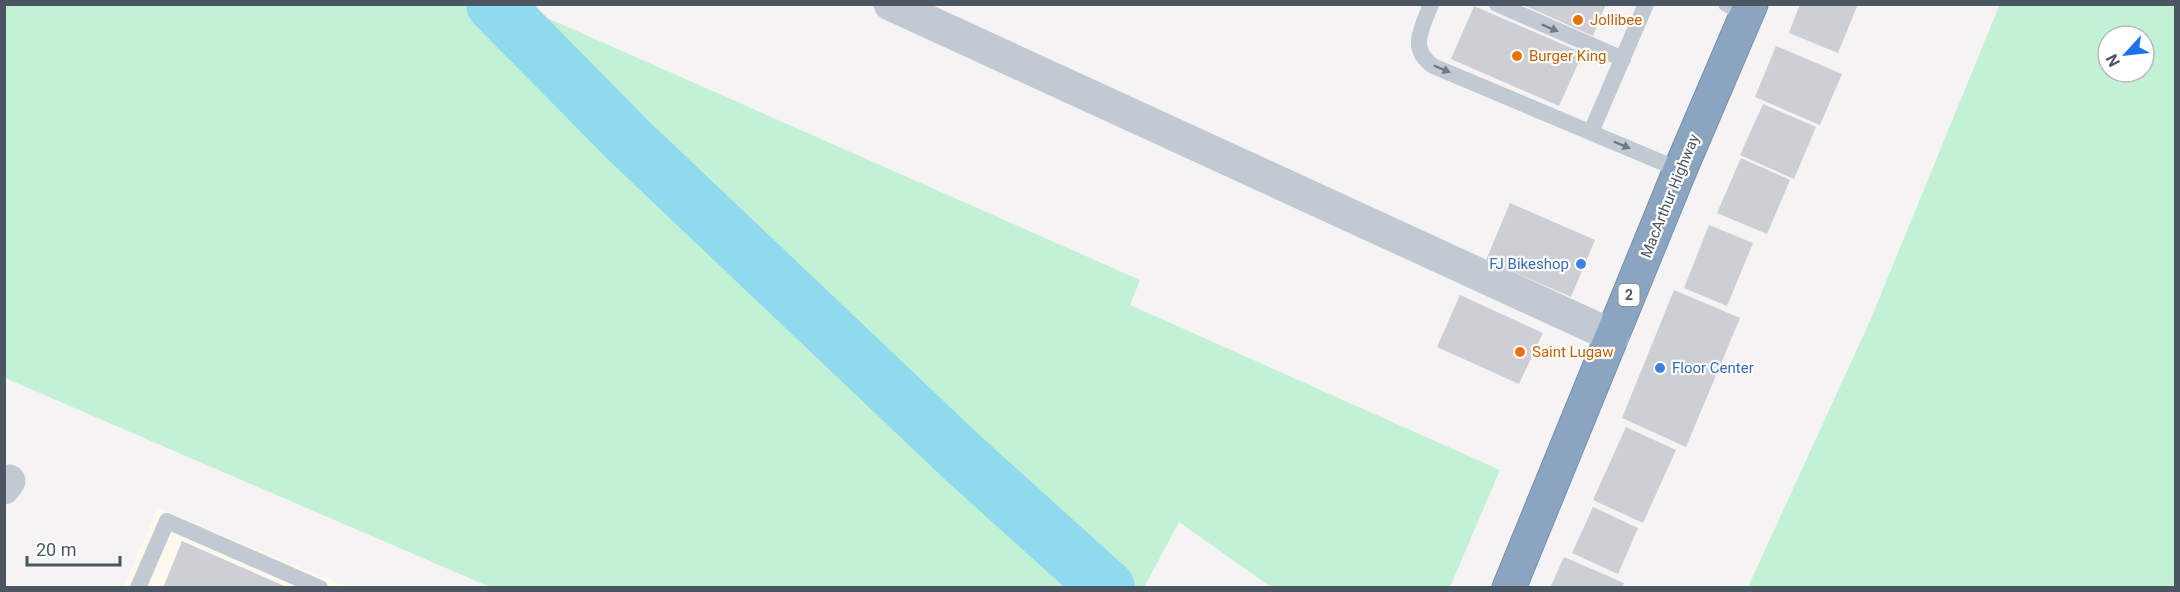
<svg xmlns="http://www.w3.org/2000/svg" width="2180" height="592" font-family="Roboto,sans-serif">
  <rect width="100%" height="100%" fill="#f5f3f3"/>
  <!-- commercial -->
  <polygon fill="#fdf9ef" points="158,508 348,587 123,588"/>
  <!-- green -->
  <g fill="#c3f1d5" fill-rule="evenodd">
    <polygon points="5,4 518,5 1140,280 1130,305 1500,470 1450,587 1271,587 1179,522 1144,587 490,587 5,378"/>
    <path d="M2000,4L2175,5V587H1748L1870,321ZM2108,36H2144V72H2108Z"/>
  </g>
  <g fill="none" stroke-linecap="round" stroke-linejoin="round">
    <!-- river -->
    <polyline stroke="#90daee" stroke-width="56" points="494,4 628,140 963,458 1107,588"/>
  </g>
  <!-- building -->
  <g fill="#cdcfd5">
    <polygon points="1521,4 1606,4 1593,36"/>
    <polygon points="1800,4 1858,4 1838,53 1789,33"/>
    <polygon points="1474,6 1583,53 1559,106 1451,59"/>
    <polygon points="1776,46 1842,74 1820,125 1755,97"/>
    <polygon points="1763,104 1816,127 1794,179 1740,155"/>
    <polygon points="1741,158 1790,180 1767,234 1717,213"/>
    <polygon points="1510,203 1595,240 1571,297 1486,260"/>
    <polygon points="1709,225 1753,243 1727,306 1684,288"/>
    <polygon points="1674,290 1740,318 1686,447 1622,418"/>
    <polygon points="1460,295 1543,333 1519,384 1437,347"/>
    <polygon points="1626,427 1676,450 1643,523 1593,500"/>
    <polygon points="1593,507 1638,528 1618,574 1572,553"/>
    <polygon points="182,541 289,588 163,588"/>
    <polygon points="1564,557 1624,583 1622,588 1550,588"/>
  </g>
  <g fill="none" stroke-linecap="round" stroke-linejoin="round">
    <!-- highway casing -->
    <g stroke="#7690ad" stroke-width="35">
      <polyline id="highway" points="1509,588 1680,170 1751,4"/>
    </g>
    <!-- lane -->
    <g stroke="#c1cad2" stroke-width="16">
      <path d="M1431,4C1422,29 1408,48 1433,66L1680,170"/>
      <polyline points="1497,4 1623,59"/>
      <polyline points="1726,4 1748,14"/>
      <polyline points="1591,132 1646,4"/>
      <polyline points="138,588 167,521 320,588"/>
    </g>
    <!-- street -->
    <g stroke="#c1cad2" stroke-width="33">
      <polyline points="890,4 1613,336"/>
      <polyline points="4,488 9,481"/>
    </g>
    <!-- highway -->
    <use href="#highway" stroke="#8ba5c1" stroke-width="33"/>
  </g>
  <!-- one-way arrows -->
  <defs><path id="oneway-solid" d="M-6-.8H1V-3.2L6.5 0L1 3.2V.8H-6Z" transform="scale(1.5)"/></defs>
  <g fill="#6e7983">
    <use href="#oneway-solid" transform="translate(1550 28) rotate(23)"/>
    <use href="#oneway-solid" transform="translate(1442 69) rotate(23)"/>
    <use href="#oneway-solid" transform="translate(1622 145) rotate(23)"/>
  </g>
  <!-- markers -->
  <g fill="#e8710a" stroke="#fff" stroke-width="2">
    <circle cx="1578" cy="20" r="6"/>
    <circle cx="1517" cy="56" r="6"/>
    <circle cx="1520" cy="352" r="6"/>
  </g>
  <g fill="#3f7fe0" stroke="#fff" stroke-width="2">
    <circle cx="1581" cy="264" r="6"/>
    <circle cx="1660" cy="368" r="6"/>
  </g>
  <g text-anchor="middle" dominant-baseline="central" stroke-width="4.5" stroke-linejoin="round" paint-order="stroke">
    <!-- shield labels -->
    <rect fill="#fff" stroke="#808990" stroke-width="1.5" x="1618.5" y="284" width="21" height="22" rx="4.5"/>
    <g font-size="14" font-weight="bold" fill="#4a5661">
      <text x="1629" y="295">2</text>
    </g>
    <!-- food labels -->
    <g font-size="15" fill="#c56008" stroke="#fff" text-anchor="start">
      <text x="1590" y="20">Jollibee</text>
      <text x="1529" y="56">Burger King</text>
      <text x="1532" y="352">Saint Lugaw</text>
    </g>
    <!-- street labels -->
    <g font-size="15" fill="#4a5661" stroke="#fff">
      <text transform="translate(1670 196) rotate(-68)">MacArthur Highway</text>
    </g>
    <!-- shop labels -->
    <g font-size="15" fill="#366cbe" stroke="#fff" text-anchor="end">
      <text x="1569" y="264">FJ Bikeshop</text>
      <text x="1672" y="368" text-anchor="start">Floor Center</text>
    </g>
  </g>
  <!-- border -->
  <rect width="2180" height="592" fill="none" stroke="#4a5661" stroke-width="12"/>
  <!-- north arrow -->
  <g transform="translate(2126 54) rotate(243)"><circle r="28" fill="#ffffff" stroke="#b7bbc0" stroke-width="1.5"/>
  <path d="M0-4.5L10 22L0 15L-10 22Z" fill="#1a73e8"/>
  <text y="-9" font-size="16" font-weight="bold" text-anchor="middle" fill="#4a5661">N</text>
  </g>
  <!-- scale -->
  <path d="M27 556v9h93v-9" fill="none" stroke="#4a5661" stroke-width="3"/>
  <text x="36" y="556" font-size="18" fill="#4a5661" stroke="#ffffff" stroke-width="4.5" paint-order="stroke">20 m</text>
</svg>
